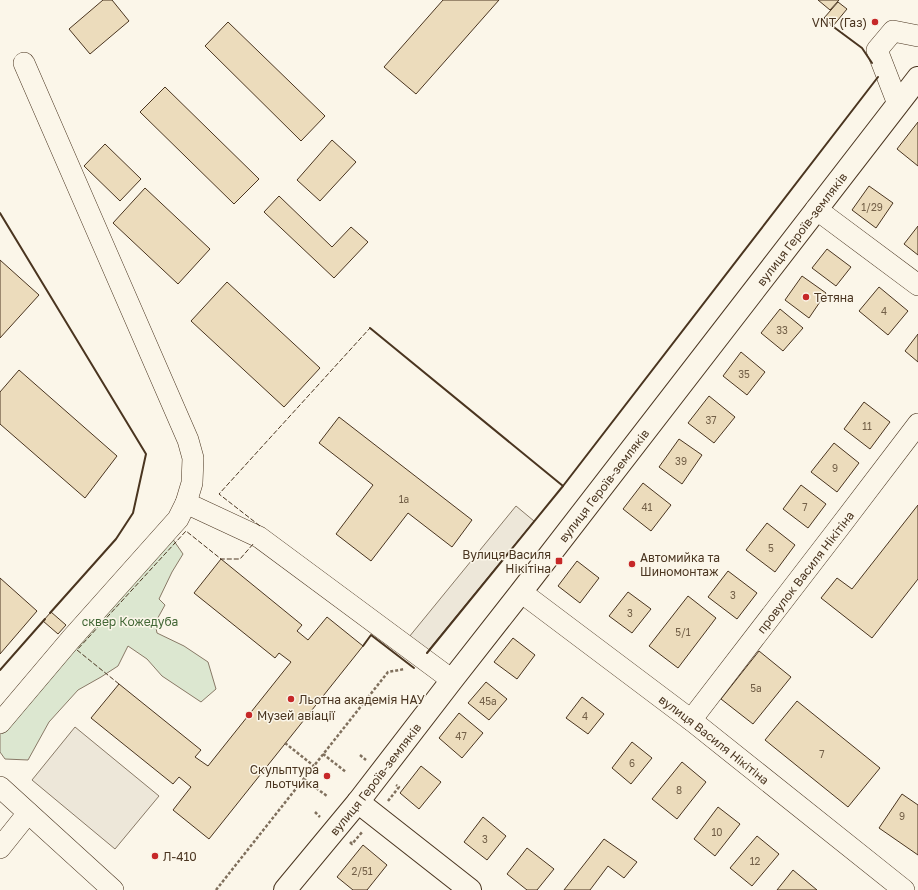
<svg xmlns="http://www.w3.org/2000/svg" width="918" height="890" font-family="'Golos Text',sans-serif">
  <rect width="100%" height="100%" fill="#fbf6e9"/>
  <!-- green -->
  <polygon fill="#dce7d0" stroke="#887966" points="172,538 183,554 172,572 159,599 165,605 155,623 157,633 184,646 208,662 216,689 201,702 162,676 147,659 128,646 118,666 101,677 78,690 49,722 28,760 5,759 0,752 0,733 3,731"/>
  <!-- parking -->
  <g fill="#ede7d9" stroke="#887966">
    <polygon points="516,506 534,521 427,652 409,637"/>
    <polygon points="75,727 159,796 115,849 32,780"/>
  </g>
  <!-- building -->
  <g fill="#ecdcbc" stroke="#4a3520">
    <polygon points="103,0 112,0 129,21 90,54 69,29"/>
    <polygon points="443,0 499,0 416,94 384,67"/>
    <polygon points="818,0 839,0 830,10"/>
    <polygon points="838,2 847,9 833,26 824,18"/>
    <polygon points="228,22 325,116 301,141 205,46"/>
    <polygon points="165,87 259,179 234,204 140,112"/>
    <polygon points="918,122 918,166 897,149"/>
    <polygon points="332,140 356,162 320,201 297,180"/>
    <polygon points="105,144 141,179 120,201 84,166"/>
    <polygon points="869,186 893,203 876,228 852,210"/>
    <polygon points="145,188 210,249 178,284 113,223"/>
    <polygon points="279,196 332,247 351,227 368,242 334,278 264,212"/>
    <polygon points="918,226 918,255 904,244"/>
    <polygon points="827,249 851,267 836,286 812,268"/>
    <polygon points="0,260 39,295 0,338"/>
    <polygon points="802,276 826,293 809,318 785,300"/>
    <polygon points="227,282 320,368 284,407 191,321"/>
    <polygon points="879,287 908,311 888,335 859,311"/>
    <polygon points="780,309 803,328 783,351 761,333"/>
    <polygon points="918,334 918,362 905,351"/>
    <polygon points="741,352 765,372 747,395 723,376"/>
    <polygon points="19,370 117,456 85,498 0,424 0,392"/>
    <polygon points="709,396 735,417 714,443 688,423"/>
    <polygon points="864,402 890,422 870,449 844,429"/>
    <polygon points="339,417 472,520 452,547 408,513 371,561 336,534 373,485 319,443"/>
    <polygon points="679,439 702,455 682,484 659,467"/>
    <polygon points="834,443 859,463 837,492 811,472"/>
    <polygon points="643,483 671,505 651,531 623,509"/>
    <polygon points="801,485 826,504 808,528 783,509"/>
    <polygon points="918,505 918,579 872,638 821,598 837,578 852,589"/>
    <polygon points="767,523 795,545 775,572 746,550"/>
    <polygon points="221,559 302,625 297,631 308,640 327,617 363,646 209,839 173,810 191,787 179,777 173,784 91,718 119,684 201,750 195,757 208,766 291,662 279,653 275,658 194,593"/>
    <polygon points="577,561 599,578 580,603 558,586"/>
    <polygon points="728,571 757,593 737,619 708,597"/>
    <polygon points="0,578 37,611 0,654"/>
    <polygon points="628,592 651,609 632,633 609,616"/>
    <polygon points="688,596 716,618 678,668 649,646"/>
    <polygon points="51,612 66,625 58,634 43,621"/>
    <polygon points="513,638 535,655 517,679 494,662"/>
    <polygon points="759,651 791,677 753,724 721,699"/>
    <polygon points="486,682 507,699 489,720 468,703"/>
    <polygon points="582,697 604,714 588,734 566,718"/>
    <polygon points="797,701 880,768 848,807 765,740"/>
    <polygon points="459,713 483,733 462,758 439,738"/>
    <polygon points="632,742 652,758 631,784 612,768"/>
    <polygon points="682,762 706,782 677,819 652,799"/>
    <polygon points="421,766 441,782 419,809 400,793"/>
    <polygon points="902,794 918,805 918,855 879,828"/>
    <polygon points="718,807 740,824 715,856 694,839"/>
    <polygon points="483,817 506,836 487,860 464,842"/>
    <polygon points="757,836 779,854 752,886 730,868"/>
    <polygon points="604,839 637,862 624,878 608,866 590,890 564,890"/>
    <polygon points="363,845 387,865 367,890 353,890 337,877"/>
    <polygon points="527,848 554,869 537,890 527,890 507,874"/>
    <polygon points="793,870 817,890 777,890"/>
  </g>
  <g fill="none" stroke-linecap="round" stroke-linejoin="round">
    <!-- minor casing -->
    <g stroke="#4a3520" stroke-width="22">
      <g id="minor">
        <polyline points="898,104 877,50 893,31 918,36"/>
        <polyline points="816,209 918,285"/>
        <polyline points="186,503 259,537 452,680"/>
        <path id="s1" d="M521,592L691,720L904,890"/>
        <path id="s2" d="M691,720L838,529L918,424"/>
        <polyline points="0,723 71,639 178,519 186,503 192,483 193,458 188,440 24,63"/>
        <polyline points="0,787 113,890"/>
        <polyline points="0,848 28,813"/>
      </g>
    </g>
    <!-- major casing -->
    <g stroke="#4a3520" stroke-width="24">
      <g id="major">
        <polyline points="358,802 470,890"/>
        <path id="s3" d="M285,890L358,802L452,680L521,592L918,78"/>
      </g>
    </g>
    <!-- path -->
    <g stroke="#7f6f5c" stroke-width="2.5" stroke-dasharray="3 2" stroke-linecap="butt">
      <polyline points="285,743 314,766"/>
      <polyline points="323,754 346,772"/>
      <polyline points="360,755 366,760"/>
      <polyline points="304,779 327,796"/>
      <polyline points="388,801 399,787 396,785"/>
      <polyline points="315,812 320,817"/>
      <polyline points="350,842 352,844 363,831"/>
      <polyline points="216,890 388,672 405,669"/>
    </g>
    <!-- minor -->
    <use href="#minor" stroke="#fbf6e9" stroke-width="21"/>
    <!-- major -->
    <use href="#major" stroke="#fbf6e9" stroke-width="22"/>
    <!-- fence -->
    <g stroke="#4a3520" stroke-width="1" stroke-dasharray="5 2" stroke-linecap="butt">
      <polyline points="260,526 219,494 370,328"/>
      <polyline points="119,684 77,650 186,531 221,559 240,559 254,543"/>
    </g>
    <!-- wall -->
    <g stroke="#4a3520" stroke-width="2">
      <polyline points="831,25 862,48 872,63"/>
      <polyline points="0,213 146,454 133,513 116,539 50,613"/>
      <polyline points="370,328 563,486 427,653"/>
      <polyline points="563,486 878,77"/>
      <polyline points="363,646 371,635 414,668"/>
      <polyline points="0,670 45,619"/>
    </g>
  </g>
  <!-- markers -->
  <g fill="#c62828" stroke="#fbf6e9" stroke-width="1.5">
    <circle cx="875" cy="22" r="4"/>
    <circle cx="806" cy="297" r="4"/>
    <rect x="555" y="557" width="8" height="8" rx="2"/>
    <circle cx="632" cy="564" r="4"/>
    <circle cx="291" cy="699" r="4"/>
    <circle cx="249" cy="715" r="4"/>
    <circle cx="327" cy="776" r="4"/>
    <circle cx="155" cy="856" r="4"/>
  </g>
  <g text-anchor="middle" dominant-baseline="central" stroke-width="3" stroke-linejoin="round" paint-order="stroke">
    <!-- number labels -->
    <g font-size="10" fill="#725f47">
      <text x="872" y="207">1/29</text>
      <text x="884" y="311">4</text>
      <text x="782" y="330">33</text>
      <text x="744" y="374">35</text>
      <text x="711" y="420">37</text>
      <text x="867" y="426">11</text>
      <text x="681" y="461">39</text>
      <text x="835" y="468">9</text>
      <text x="404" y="499">1а</text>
      <text x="647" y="507">41</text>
      <text x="805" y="507">7</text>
      <text x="771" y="548">5</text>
      <text x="733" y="595">3</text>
      <text x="630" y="613">3</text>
      <text x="683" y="632">5/1</text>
      <text x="756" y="688">5а</text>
      <text x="488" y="701">45а</text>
      <text x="585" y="716">4</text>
      <text x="461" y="736">47</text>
      <text x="822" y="754">7</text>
      <text x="632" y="763">6</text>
      <text x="679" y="790">8</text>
      <text x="902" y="816">9</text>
      <text x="717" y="832">10</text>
      <text x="485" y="839">3</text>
      <text x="755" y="861">12</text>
      <text x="362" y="871">2/51</text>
    </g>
    <!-- poi labels -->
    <g font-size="12" fill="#4a3520" stroke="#fbf6e9" text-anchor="start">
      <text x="867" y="22" text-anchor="end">VNT (Газ)</text>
      <text x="814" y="297">Тетяна</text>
      <text x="551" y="554" text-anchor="end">Вулиця Василя<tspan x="551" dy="14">Нікітіна</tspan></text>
      <text x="640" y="557">Автомийка та<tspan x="640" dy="14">Шиномонтаж</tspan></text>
      <text x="299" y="699">Льотна академія НАУ</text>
      <text x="257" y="715">Музей авіації</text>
      <text x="319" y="769" text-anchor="end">Скульптура<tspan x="319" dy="14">льотчика</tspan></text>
      <text x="163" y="856">Л-410</text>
    </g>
    <!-- street labels -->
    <g font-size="12" fill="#4a3520" stroke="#fbf6e9">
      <text stroke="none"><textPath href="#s3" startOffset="839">вулиця Героїв-земляків</textPath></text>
      <text stroke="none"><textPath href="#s3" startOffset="515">вулиця Героїв-земляків</textPath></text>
      <text stroke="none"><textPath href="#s2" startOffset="187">провулок Василя Нікітіна</textPath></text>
      <text stroke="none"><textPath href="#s1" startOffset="243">вулиця Василя Нікітіна</textPath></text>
      <text stroke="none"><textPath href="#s3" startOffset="143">вулиця Героїв-земляків</textPath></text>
    </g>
    <!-- park labels -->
    <g font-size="12" fill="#436837" stroke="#fbf6e9">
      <text x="130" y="621">сквер Кожедуба</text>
    </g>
  </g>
</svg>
